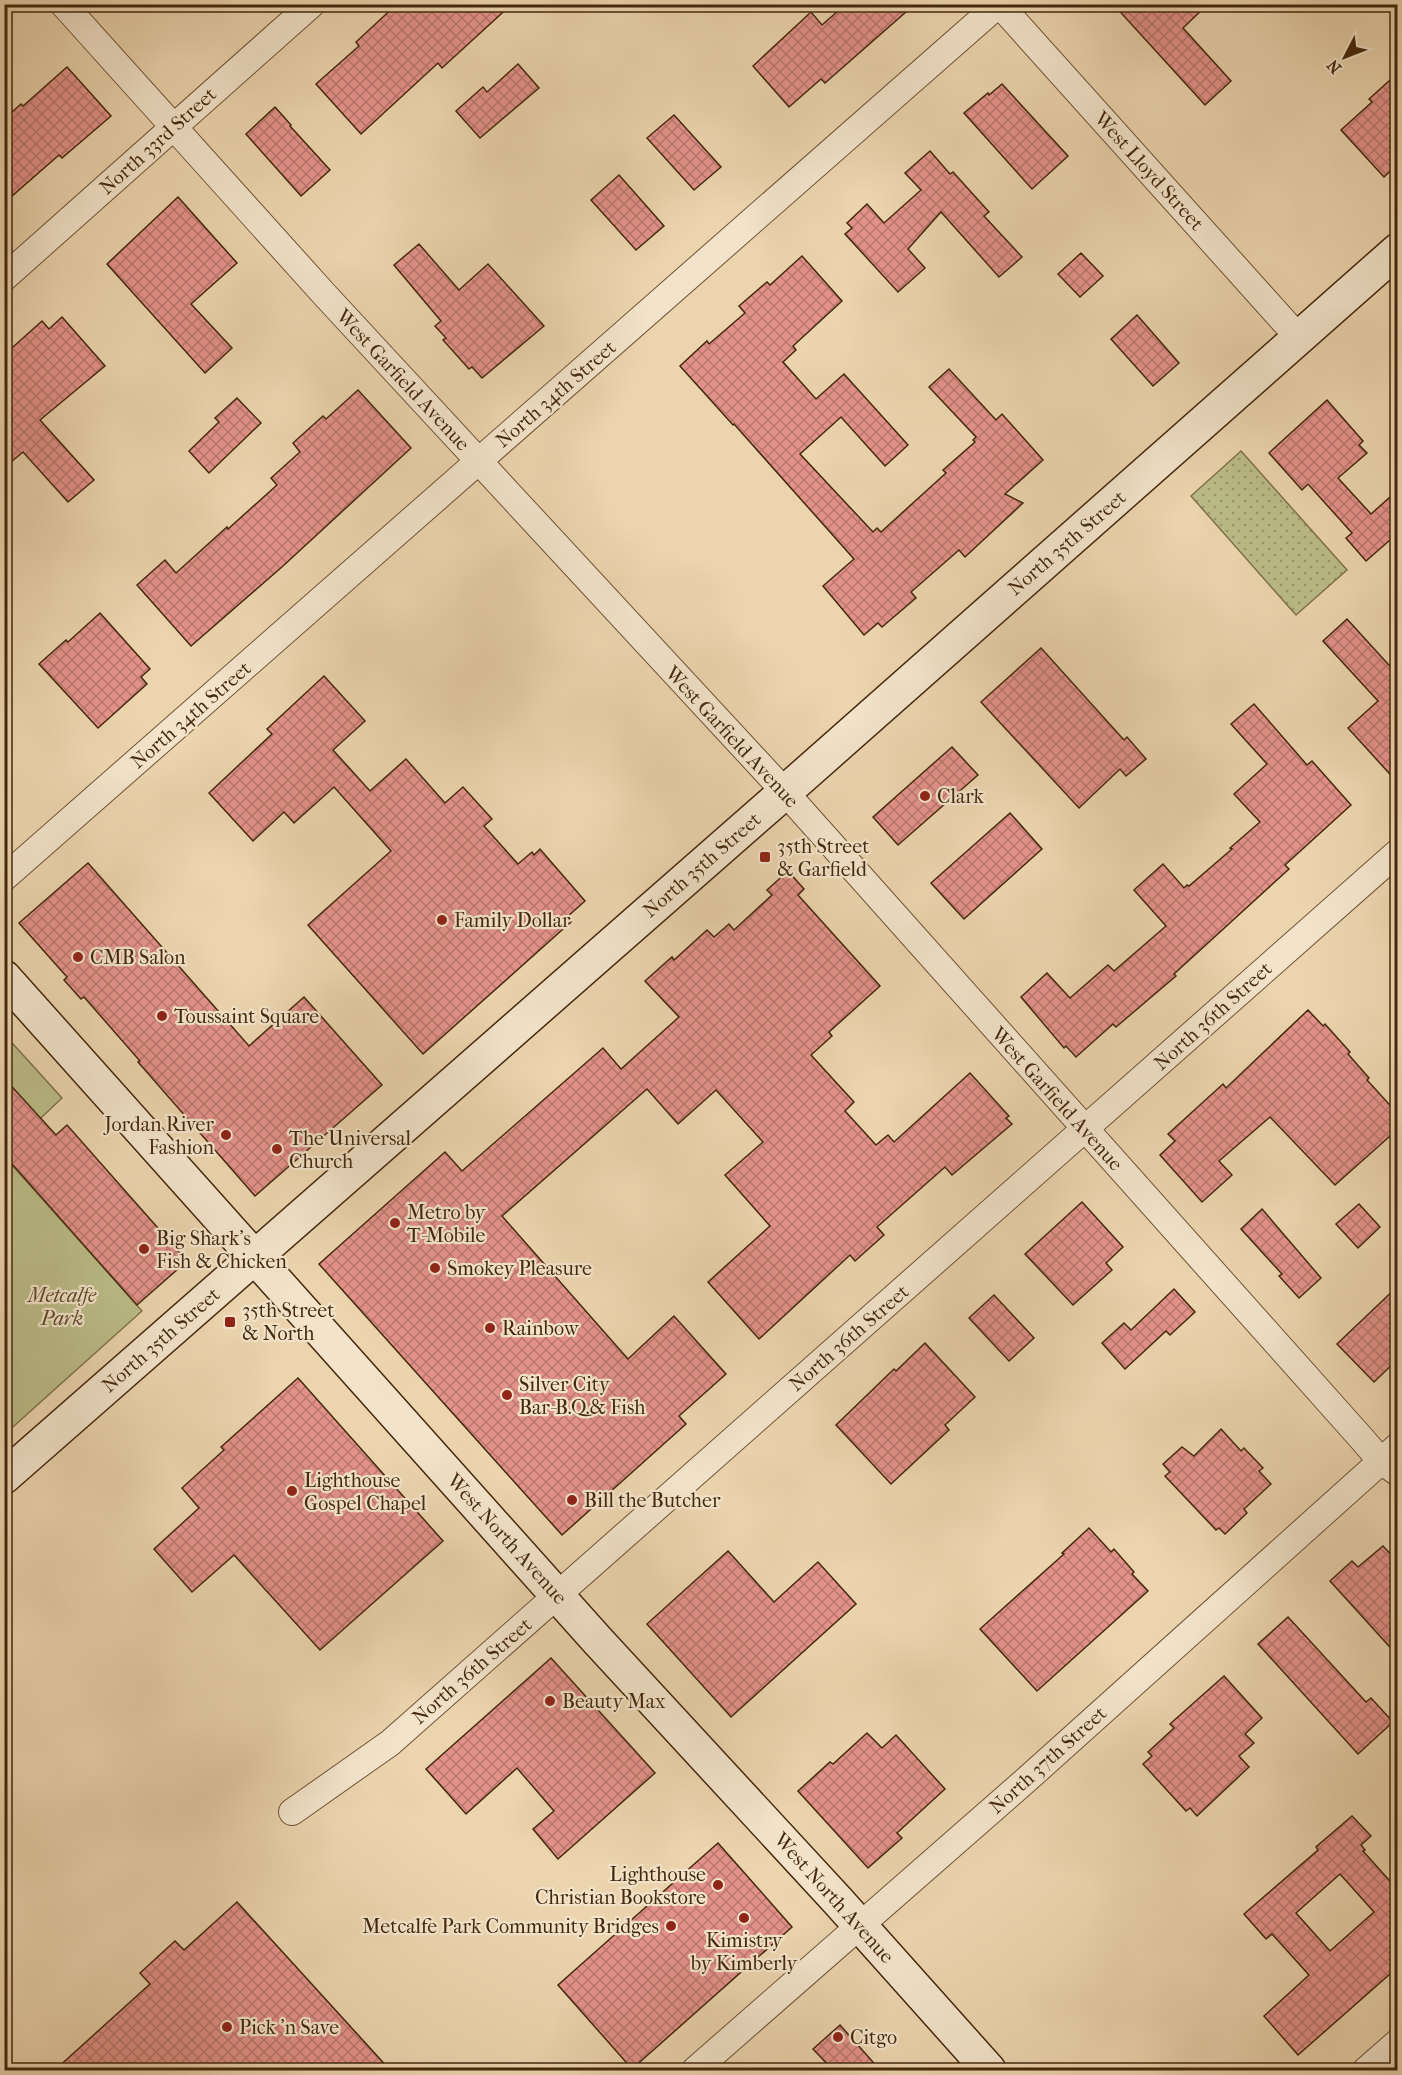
<svg xmlns="http://www.w3.org/2000/svg" width="1402" height="2075" font-family="'IM FELL French Canon',serif">
  <defs>
    <pattern id="garden-dots" width="8" height="8" patternUnits="userSpaceOnUse" patternTransform="scale(1.5)"><rect width="8" height="8" fill="#bbbc88"/><path d="M2 2h.1M6 6h.1" fill="none" stroke="#9a996e" stroke-width="1.8" stroke-linecap="round"/></pattern>
    <pattern id="building-cross-hatch" width="8" height="8" patternUnits="userSpaceOnUse" patternTransform="scale(1.5)"><rect width="8" height="8" fill="#e3928a"/><path d="M0 0l8 8M0 8l8-8" fill="none" stroke="#ba776f"/></pattern>
  </defs>
  <rect width="100%" height="100%" fill="#ebd4ae"/>
  <filter id="stains"><feTurbulence type="fractalNoise" baseFrequency=".00333" numOctaves="4"/><feColorMatrix values="0 0 0 0 .2 0 0 0 0 .09 0 0 0 0 .02 0 0 0 .5 -.17"/></filter>
  <radialGradient id="worn" r=".72"><stop offset=".6" stop-color="#630" stop-opacity="0"/><stop offset="1" stop-color="#630" stop-opacity=".3"/></radialGradient>
  <!-- park -->
  <g fill="#bbbc88" stroke="#80724a" stroke-width="1.5">
    <polygon points="4,1034 62,1098 5,1152 4,1152"/>
    <polygon points="4,1156 142,1311 5,1434 4,1434"/>
  </g>
  <!-- garden -->
  <polygon fill="url(#garden-dots)" stroke="#80724a" stroke-width="1.5" points="1241,451 1347,570 1296,615 1191,496"/>
  <!-- building -->
  <g fill="url(#building-cross-hatch)" stroke="#44280c" stroke-width="1.5" fill-rule="evenodd">
    <polygon points="397,4 512,4 442,68 438,63 361,134 316,84 359,46 356,42"/>
    <polygon points="846,4 915,4 825,83 821,79 789,107 753,66 811,12 822,25"/>
    <polygon points="1113,4 1208,4 1183,28 1231,81 1205,105"/>
    <polygon points="518,64 539,88 480,138 456,111 483,87 487,92"/>
    <polygon points="67,67 111,116 62,158 59,155 4,203 4,119 21,104 23,106"/>
    <polygon points="1398,73 1398,164 1384,177 1341,130 1372,102 1369,99"/>
    <polygon points="1002,84 1068,156 1032,189 964,113 988,93 989,95"/>
    <polygon points="275,107 291,125 290,126 330,170 301,196 246,134"/>
    <polygon points="674,115 721,167 694,190 647,138"/>
    <polygon points="930,151 950,174 953,172 989,212 984,216 1022,257 999,277 941,212 908,249 925,268 898,292 845,234 852,228 847,223 867,204 884,223 921,190 905,173"/>
    <polygon points="619,175 664,226 636,250 591,200"/>
    <polygon points="178,197 237,263 191,304 232,348 205,373 107,264"/>
    <polygon points="419,244 459,290 488,264 544,326 482,378 472,367 469,369 443,340 446,338 435,326 441,321 394,265"/>
    <polygon points="1081,253 1103,276 1080,297 1058,274"/>
    <polygon points="802,256 842,301 793,346 796,350 783,362 816,399 844,374 908,445 885,466 841,417 800,454 873,532 877,528 881,532 946,473 943,470 975,442 973,440 976,437 929,387 949,369 996,420 1002,414 1043,460 1005,494 1023,503 965,557 959,550 911,592 916,598 882,627 878,623 864,635 823,586 854,559 734,424 733,425 680,366 707,341 709,344 745,313 739,306 767,282 770,285"/>
    <polygon points="1137,315 1179,363 1153,386 1111,339"/>
    <polygon points="62,317 105,366 40,420 94,480 68,502 23,452 4,468 4,355 42,321 49,329"/>
    <polygon points="358,390 411,448 283,566 191,646 137,585 165,560 176,573 227,527 228,529 277,485 271,478 300,452 293,443 323,416 326,419"/>
    <polygon points="237,398 261,423 209,473 189,451 219,422 215,418"/>
    <polygon points="1327,400 1363,441 1359,445 1367,453 1338,478 1371,514 1398,490 1398,533 1366,561 1346,538 1352,533 1308,484 1302,490 1269,453"/>
    <polygon points="100,613 150,669 141,677 147,684 98,728 39,664 66,640 68,642"/>
    <polygon points="1347,619 1398,675 1398,783 1348,728 1378,701 1323,641"/>
    <polygon points="1041,648 1124,740 1127,737 1146,759 1126,776 1120,769 1079,808 981,702"/>
    <polygon points="324,676 365,721 333,750 370,791 406,759 445,803 463,787 492,819 484,826 518,864 532,852 534,855 540,849 585,901 567,917 571,922 423,1054 308,925 391,851 334,787 294,823 284,812 253,841 209,793 272,734 267,729"/>
    <polygon points="1254,704 1307,765 1312,761 1351,805 1285,865 1289,869 1174,974 1176,976 1116,1027 1113,1024 1076,1057 1066,1046 1064,1048 1021,997 1047,973 1070,998 1108,965 1114,971 1166,926 1134,890 1163,864 1184,888 1187,885 1189,886 1232,849 1230,848 1260,822 1234,794 1267,764 1231,724"/>
    <polygon points="952,747 978,775 898,845 873,817"/>
    <polygon points="1010,813 1042,849 964,919 931,883"/>
    <polygon points="88,863 249,1046 304,997 382,1085 255,1196 138,1062 140,1061 84,997 81,999 64,980 67,977 19,923"/>
    <polygon points="788,871 804,889 798,895 880,986 829,1032 832,1036 811,1055 854,1102 845,1111 876,1145 888,1135 894,1142 970,1073 1009,1116 1006,1118 1012,1124 952,1175 945,1167 877,1227 884,1235 855,1261 850,1255 759,1339 708,1282 770,1226 725,1175 763,1142 716,1090 678,1124 647,1089 502,1216 628,1359 674,1316 726,1374 679,1416 686,1424 562,1535 319,1264 445,1152 462,1171 603,1048 621,1069 679,1017 645,981 672,957 674,960 707,930 714,937 729,924 734,930 772,895 767,890"/>
    <polygon points="1308,1010 1323,1026 1325,1024 1350,1052 1348,1054 1369,1078 1367,1080 1398,1114 1398,1129 1335,1185 1270,1117 1219,1161 1232,1175 1202,1202 1160,1155 1175,1141 1168,1134 1223,1084 1226,1088"/>
    <polygon points="4,1078 56,1135 67,1125 187,1261 137,1305 4,1155"/>
    <polygon points="1082,1202 1123,1247 1106,1263 1112,1270 1073,1305 1025,1254"/>
    <polygon points="1359,1204 1380,1227 1358,1248 1336,1224"/>
    <polygon points="1262,1209 1321,1278 1299,1298 1279,1276 1282,1274 1241,1229"/>
    <polygon points="1398,1286 1398,1359 1374,1382 1337,1344"/>
    <polygon points="1174,1289 1195,1312 1170,1335 1166,1331 1125,1369 1102,1343 1124,1323 1131,1330"/>
    <polygon points="994,1295 1034,1338 1009,1361 969,1318"/>
    <polygon points="925,1343 975,1397 945,1425 949,1430 891,1484 836,1425 894,1369 896,1371"/>
    <polygon points="298,1378 443,1541 320,1650 234,1555 192,1592 154,1549 199,1508 182,1488 224,1450 221,1447"/>
    <polygon points="1221,1429 1241,1451 1244,1448 1263,1468 1259,1471 1271,1484 1244,1509 1247,1513 1225,1534 1219,1528 1216,1530 1165,1476 1170,1472 1163,1464 1182,1447 1194,1456"/>
    <polygon points="1089,1528 1111,1552 1114,1549 1134,1572 1132,1574 1148,1591 1037,1691 980,1629 1064,1554 1062,1553"/>
    <polygon points="1383,1546 1398,1562 1398,1656 1330,1581 1352,1561 1358,1567"/>
    <polygon points="728,1551 774,1602 818,1562 856,1604 731,1717 647,1624"/>
    <polygon points="1288,1617 1366,1702 1371,1698 1393,1722 1358,1754 1258,1644"/>
    <polygon points="551,1658 655,1773 558,1859 533,1829 554,1811 517,1768 466,1814 426,1769"/>
    <polygon points="1224,1676 1262,1718 1245,1734 1254,1743 1239,1756 1249,1767 1197,1816 1190,1808 1186,1811 1143,1764 1152,1756 1148,1752 1174,1728 1170,1724"/>
    <polygon points="867,1733 882,1748 896,1735 945,1789 897,1833 902,1838 868,1868 798,1791 830,1762 833,1764"/>
    <path d="M1352,1816L1371,1836L1361,1845L1365,1850L1363,1851L1398,1890V1967L1298,2055L1264,2016L1309,1975L1272,1934L1266,1939L1244,1914L1318,1850L1316,1847ZM1340,1874L1374,1912L1330,1951L1296,1913Z"/>
    <polygon points="718,1843 792,1927 632,2069 558,1985"/>
    <polygon points="237,1902 390,2070 55,2070 150,1984 140,1973 175,1941 184,1950"/>
    <polygon points="840,2025 880,2070 833,2070 813,2049"/>
  </g>
  <g fill="none" stroke-linecap="round" stroke-linejoin="round">
    <!-- street casing -->
    <g stroke="#6e5334" stroke-width="28">
      <g id="street">
        <polyline points="63,4 324,294 785,792 1362,1439 1381,1461 1398,1473"/>
        <polyline points="999,4 1299,338"/>
        <polyline points="4,278 312,4"/>
        <polyline points="4,878 999,4"/>
        <polyline points="292,1812 390,1743 1398,852"/>
        <polyline points="695,2070 1025,1781 1398,1446"/>
        <polyline points="1366,2070 1398,2042"/>
      </g>
    </g>
    <!-- secondary casing -->
    <g stroke="#44280c" stroke-width="36">
      <g id="secondary">
        <polyline points="4,977 598,1641 838,1901 989,2070"/>
        <polyline points="4,1477 785,792 1398,250"/>
      </g>
    </g>
    <!-- street -->
    <use href="#street" stroke="#f2e3ca" stroke-width="26"/>
    <!-- secondary -->
    <use href="#secondary" stroke="#f2e3ca" stroke-width="33"/>
  </g>
  <!-- markers -->
  <g fill="#8f2418" stroke="#f2e3ca" stroke-width="2">
    <circle cx="925" cy="796" r="6"/>
    <rect x="759" y="851" width="12" height="12" rx="3"/>
    <circle cx="442" cy="920" r="6"/>
    <circle cx="78" cy="957" r="6"/>
    <circle cx="162" cy="1016" r="6"/>
    <circle cx="226" cy="1135" r="6"/>
    <circle cx="277" cy="1149" r="6"/>
    <circle cx="395" cy="1223" r="6"/>
    <circle cx="144" cy="1249" r="6"/>
    <circle cx="435" cy="1268" r="6"/>
    <rect x="224" y="1316" width="12" height="12" rx="3"/>
    <circle cx="490" cy="1328" r="6"/>
    <circle cx="507" cy="1395" r="6"/>
    <circle cx="292" cy="1491" r="6"/>
    <circle cx="572" cy="1500" r="6"/>
    <circle cx="550" cy="1701" r="6"/>
    <circle cx="718" cy="1885" r="6"/>
    <circle cx="744" cy="1918" r="6"/>
    <circle cx="671" cy="1926" r="6"/>
    <circle cx="227" cy="2027" r="6"/>
    <circle cx="838" cy="2037" r="6"/>
  </g>
  <g text-anchor="middle" dominant-baseline="central" stroke-width="4.5" stroke-linejoin="round" paint-order="stroke">
    <!-- street labels -->
    <g font-size="20" fill="#44280c" stroke="#f2e3ca">
      <text transform="translate(158 141) rotate(-42)">North 33rd Street</text>
      <text transform="translate(1149 171) rotate(48)">West Lloyd Street</text>
      <text transform="translate(403 380) rotate(47)">West Garfield Avenue</text>
      <text transform="translate(556 394) rotate(-41)">North 34th Street</text>
      <text transform="translate(1067 543) rotate(-41)">North 35th Street</text>
      <text transform="translate(191 715) rotate(-41)">North 34th Street</text>
      <text transform="translate(732 737) rotate(47)">West Garfield Avenue</text>
      <text transform="translate(702 865) rotate(-41)">North 35th Street</text>
      <text transform="translate(1213 1016) rotate(-42)">North 36th Street</text>
      <text transform="translate(1057 1099) rotate(48)">West Garfield Avenue</text>
      <text transform="translate(849 1338) rotate(-41)">North 36th Street</text>
      <text transform="translate(161 1340) rotate(-41)">North 35th Street</text>
      <text transform="translate(507 1539) rotate(48)">West North Avenue</text>
      <text transform="translate(472 1671) rotate(-41)">North 36th Street</text>
      <text transform="translate(1048 1760) rotate(-42)">North 37th Street</text>
      <text transform="translate(834 1898) rotate(48)">West North Avenue</text>
    </g>
    <!-- poi labels -->
    <g font-size="20" fill="#44280c" stroke="#f2e3ca" text-anchor="start">
      <text x="937" y="796">Clark</text>
      <text x="777" y="846">35th Street<tspan x="777" dy="23">&amp; Garfield</tspan></text>
      <text x="454" y="920">Family Dollar</text>
      <text x="90" y="957">CMB Salon</text>
      <text x="174" y="1016">Toussaint Square</text>
      <text x="214" y="1124" text-anchor="end">Jordan River<tspan x="214" dy="23">Fashion</tspan></text>
      <text x="289" y="1138">The Universal<tspan x="289" dy="23">Church</tspan></text>
      <text x="407" y="1212">Metro by<tspan x="407" dy="23">T-Mobile</tspan></text>
      <text x="156" y="1238">Big Shark's<tspan x="156" dy="23">Fish &amp; Chicken</tspan></text>
      <text x="447" y="1268">Smokey Pleasure</text>
      <text x="242" y="1310">35th Street<tspan x="242" dy="23">&amp; North</tspan></text>
      <text x="502" y="1328">Rainbow</text>
      <text x="519" y="1384">Silver City<tspan x="519" dy="23">Bar-B.Q.&amp; Fish</tspan></text>
      <text x="304" y="1480">Lighthouse<tspan x="304" dy="23">Gospel Chapel</tspan></text>
      <text x="584" y="1500">Bill the Butcher</text>
      <text x="562" y="1701">Beauty Max</text>
      <text x="706" y="1874" text-anchor="end">Lighthouse<tspan x="706" dy="23">Christian Bookstore</tspan></text>
      <text x="659" y="1926" text-anchor="end">Metcalfe Park Community Bridges</text>
      <text x="744" y="1940" text-anchor="middle">Kimistry<tspan x="744" dy="23">by Kimberly</tspan></text>
      <text x="239" y="2027">Pick 'n Save</text>
      <text x="850" y="2037">Citgo</text>
    </g>
    <!-- park labels -->
    <g font-size="20" font-style="italic" fill="#5c4625" stroke="#f2e3ca">
      <text x="62" y="1295">Metcalfe<tspan x="62" dy="23">Park</tspan></text>
    </g>
  </g>
  <!-- margin -->
  <rect width="1402" height="2075" fill="none" stroke="#ebd4ae" stroke-width="24"/>
  <rect x="6" y="6" width="1390" height="2063" fill="none" stroke="#44280c" stroke-width="3"/>
  <rect x="12" y="12" width="1378" height="2051" fill="none" stroke="#44280c" stroke-width="1.5"/>
  <!-- north arrow -->
  <g transform="translate(1345 57) rotate(228)" stroke="#f2e3ca" stroke-width="4.5" paint-order="stroke">
  <path d="M0-4.5L10 22L0 15L-10 22Z" fill="#44280c"/>
  <text y="-9" font-size="16" font-weight="bold" text-anchor="middle" fill="#44280c">N</text>
  </g>
  <rect width="100%" height="100%" filter="url(#stains)"/>
  <rect width="100%" height="100%" fill="url(#worn)"/>
</svg>
